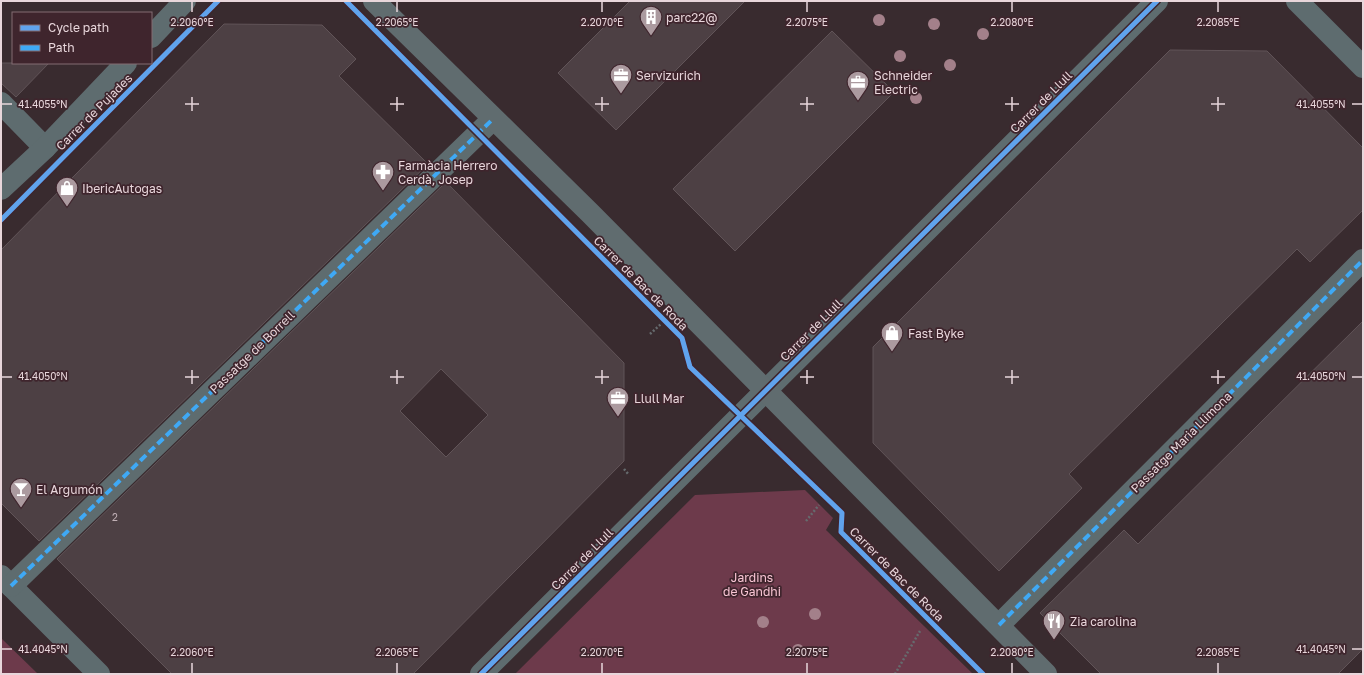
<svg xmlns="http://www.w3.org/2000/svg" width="1364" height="675" font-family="'Golos Text',sans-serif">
  <rect width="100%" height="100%" fill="#392b2f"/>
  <!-- green -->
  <g fill="#6d3a4b">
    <polygon points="805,490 833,518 826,530 973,674 515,674 695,495"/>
    <polygon points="1,638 38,674 1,674"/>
  </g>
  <!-- building -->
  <g fill="#4d4044" stroke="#615458" fill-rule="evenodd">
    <polygon points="630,1 745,1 616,130 558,73"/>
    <polygon points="224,24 322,25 356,59 339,76 428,164 39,541 1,503 1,250"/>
    <polygon points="832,31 894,92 735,251 673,189"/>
    <polygon points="1170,50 1267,51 1363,148 1363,210 1310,262 1297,249 1069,474 1082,488 999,571 873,443 873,347"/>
    <polygon points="1,63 49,63 16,97 1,83"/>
    <path d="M446,182L624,363V461L413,674H172L57,559ZM441,369L488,415L446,457L400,411Z"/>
    <polygon points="1363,321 1363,649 1338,674 1101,674 1040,613 1124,530 1138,544"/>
  </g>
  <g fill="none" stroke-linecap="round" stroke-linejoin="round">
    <!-- path -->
    <g stroke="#666b6e" stroke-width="2.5" stroke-dasharray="2 2" stroke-linecap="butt">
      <polyline points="650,334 661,324"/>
      <polyline points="624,469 629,475"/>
      <polyline points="806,521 819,505"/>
      <polyline points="895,674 920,631"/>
    </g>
    <!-- minor -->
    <g stroke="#5e6c6f" stroke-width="22">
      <polyline points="1297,1 1363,67"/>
      <polyline points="151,37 185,1"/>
      <polyline points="1,103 45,148"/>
      <polyline points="1,189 45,148 126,63"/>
      <polyline points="1,576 99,674"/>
      <polyline points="11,586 493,119"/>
      <polyline points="999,625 1363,260"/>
      <polyline points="481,674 1157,1"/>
    </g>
    <!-- major -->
    <polyline stroke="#606c6f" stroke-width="22" points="374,1 590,213 1046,674"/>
    <!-- quiet -->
    <g stroke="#3fa9f5" stroke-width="4" stroke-dasharray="8 4" stroke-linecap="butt">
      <polyline points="11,586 493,119"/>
      <polyline points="999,625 1363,260"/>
    </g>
    <!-- cycleway casing -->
    <g stroke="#3f252d" stroke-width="8">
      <g id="cycleway">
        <polyline points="346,1 682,338 690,367 842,513 841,532 983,674"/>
        <polyline points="1,220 218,1"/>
        <polyline points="481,674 1157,1"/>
      </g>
    </g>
    <!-- cycleway -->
    <use href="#cycleway" stroke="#60a3ed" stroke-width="5"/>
  </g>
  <!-- trees -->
  <g fill="#a3808a">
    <circle cx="879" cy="20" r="6"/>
    <circle cx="934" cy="24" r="6"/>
    <circle cx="983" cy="34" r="6"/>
    <circle cx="900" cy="56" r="6"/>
    <circle cx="950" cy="65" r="6"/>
    <circle cx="916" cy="98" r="6"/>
    <circle cx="769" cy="591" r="6"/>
    <circle cx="815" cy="614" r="6"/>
    <circle cx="763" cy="622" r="6"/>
    <circle cx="798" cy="650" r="6"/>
  </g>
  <!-- ticks -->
  <path fill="none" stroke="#e8d6db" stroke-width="1.5" d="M192,2V12M397,2V12M602,2V12M807,2V12M1012,2V12M1218,2V12M192,97V111M397,97V111M602,97V111M807,97V111M1012,97V111M1218,97V111M2,104H12M185,104H199M390,104H404M595,104H609M800,104H814M1005,104H1019M1211,104H1225M1352,104H1362M192,370V384M397,370V384M602,370V384M807,370V384M1012,370V384M1218,370V384M2,377H12M185,377H199M390,377H404M595,377H609M800,377H814M1005,377H1019M1211,377H1225M1352,377H1362M2,649H12M1352,649H1362M192,663V673M397,663V673M602,663V673M807,663V673M1012,663V673M1218,663V673"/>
  <!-- icons -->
  <defs>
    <g id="building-pin" transform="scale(1.15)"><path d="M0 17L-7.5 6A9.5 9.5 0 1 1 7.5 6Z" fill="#ab9a9f" stroke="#3f252d"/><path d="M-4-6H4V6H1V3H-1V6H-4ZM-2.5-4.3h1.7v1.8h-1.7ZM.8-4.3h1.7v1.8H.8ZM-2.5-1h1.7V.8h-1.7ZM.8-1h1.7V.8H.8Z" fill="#fff"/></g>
    <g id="office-pin" transform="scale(1.15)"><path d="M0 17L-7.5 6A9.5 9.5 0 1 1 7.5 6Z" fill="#ab9a9f" stroke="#3f252d"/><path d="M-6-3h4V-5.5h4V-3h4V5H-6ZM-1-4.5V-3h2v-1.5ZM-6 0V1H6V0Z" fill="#fff"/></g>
    <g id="pharmacy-pin" transform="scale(1.15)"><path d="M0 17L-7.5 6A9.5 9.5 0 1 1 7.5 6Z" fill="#ab9a9f" stroke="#3f252d"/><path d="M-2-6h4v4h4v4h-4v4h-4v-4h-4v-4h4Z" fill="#fff"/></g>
    <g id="shop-pin" transform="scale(1.15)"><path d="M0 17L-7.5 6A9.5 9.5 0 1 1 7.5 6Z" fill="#ab9a9f" stroke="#3f252d"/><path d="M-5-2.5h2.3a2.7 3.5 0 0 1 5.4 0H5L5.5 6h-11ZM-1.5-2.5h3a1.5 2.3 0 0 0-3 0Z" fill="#fff"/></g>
    <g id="bar-pin" transform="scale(1.15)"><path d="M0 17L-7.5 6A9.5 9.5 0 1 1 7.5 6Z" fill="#ab9a9f" stroke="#3f252d"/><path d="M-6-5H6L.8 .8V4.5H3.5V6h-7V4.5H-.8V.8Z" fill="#fff"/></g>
    <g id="restaurant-pin" transform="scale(1.15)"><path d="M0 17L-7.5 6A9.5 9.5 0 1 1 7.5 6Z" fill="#ab9a9f" stroke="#3f252d"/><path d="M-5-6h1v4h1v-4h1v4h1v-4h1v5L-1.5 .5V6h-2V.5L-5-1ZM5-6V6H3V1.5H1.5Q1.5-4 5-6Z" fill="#fff"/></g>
  </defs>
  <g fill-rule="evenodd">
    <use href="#building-pin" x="651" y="17"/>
    <use href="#office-pin" x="621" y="75"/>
    <use href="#office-pin" x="858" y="82"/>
    <use href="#pharmacy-pin" x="383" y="172"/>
    <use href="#shop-pin" x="67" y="188"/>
    <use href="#shop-pin" x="892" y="333"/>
    <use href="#office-pin" x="618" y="398"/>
    <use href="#bar-pin" x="21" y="489"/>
    <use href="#restaurant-pin" x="1054" y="621"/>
  </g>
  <g text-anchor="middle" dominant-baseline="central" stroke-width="3.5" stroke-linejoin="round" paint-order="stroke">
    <!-- number labels -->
    <g font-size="10" fill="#c1b0b5">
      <text x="115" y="517">2</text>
    </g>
    <!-- poi labels -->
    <g font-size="12" fill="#e8d6db" stroke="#3f252d" text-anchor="start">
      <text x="666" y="17">parc22@</text>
      <text x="636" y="75">Servizurich</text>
      <text x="874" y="75">Schneider<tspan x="874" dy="14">Electric</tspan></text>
      <text x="398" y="165">Farmàcia Herrero<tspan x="398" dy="14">Cerdà, Josep</tspan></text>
      <text x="82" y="188">IbericAutogas</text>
      <text x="908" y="333">Fast Byke</text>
      <text x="634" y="398">Llull Mar</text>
      <text x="36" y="489">El Argumón</text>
      <text x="1070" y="621">Zia carolina</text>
    </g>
    <!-- street labels -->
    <g font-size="12" fill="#e8d6db" stroke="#3f252d">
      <text transform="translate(1041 102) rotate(-45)">Carrer de Llull</text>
      <text transform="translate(94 112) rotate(-45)">Carrer de Pujades</text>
      <text transform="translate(641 283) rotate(45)">Carrer de Bac de Roda</text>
      <text transform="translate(811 330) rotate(-45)">Carrer de Llull</text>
      <text transform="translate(252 352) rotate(-44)">Passatge de Borrell</text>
      <text transform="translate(1181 442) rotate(-45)">Passatge Maria Llimona</text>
      <text transform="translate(582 559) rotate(-45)">Carrer de Llull</text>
      <text transform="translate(897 574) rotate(45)">Carrer de Bac de Roda</text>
    </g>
    <!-- park labels -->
    <g font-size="12" fill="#f9c5d4" stroke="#3f252d">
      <text x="752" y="577">Jardins<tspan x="752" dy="14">de Gandhi</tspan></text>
    </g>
  </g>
  <g font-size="10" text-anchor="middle" fill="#e8d6db" stroke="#3f252d" stroke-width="3.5" stroke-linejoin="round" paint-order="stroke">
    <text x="192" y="26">2.2060°E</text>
    <text x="397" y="26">2.2065°E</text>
    <text x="602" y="26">2.2070°E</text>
    <text x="807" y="26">2.2075°E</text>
    <text x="1012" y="26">2.2080°E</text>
    <text x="1218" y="26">2.2085°E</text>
    <text x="43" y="108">41.4055°N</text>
    <text x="1321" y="108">41.4055°N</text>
    <text x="43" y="380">41.4050°N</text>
    <text x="1321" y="380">41.4050°N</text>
    <text x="43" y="653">41.4045°N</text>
    <text x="1321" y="653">41.4045°N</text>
    <text x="192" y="656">2.2060°E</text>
    <text x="397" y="656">2.2065°E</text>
    <text x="602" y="656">2.2070°E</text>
    <text x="807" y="656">2.2075°E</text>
    <text x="1012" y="656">2.2080°E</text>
    <text x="1218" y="656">2.2085°E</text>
  </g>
  <!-- border -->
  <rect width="1364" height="675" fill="none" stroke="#e8d6db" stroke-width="4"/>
  <!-- legend -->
  <rect x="12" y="12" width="140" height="52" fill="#3f252d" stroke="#836c73"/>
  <rect x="20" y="25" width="20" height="6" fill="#60a3ed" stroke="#836c73"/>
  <text x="48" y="32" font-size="12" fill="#e8d6db">Cycle path</text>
  <rect x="20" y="45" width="20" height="6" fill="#3fa9f5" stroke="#836c73"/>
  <text x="48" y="52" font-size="12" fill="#e8d6db">Path</text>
</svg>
